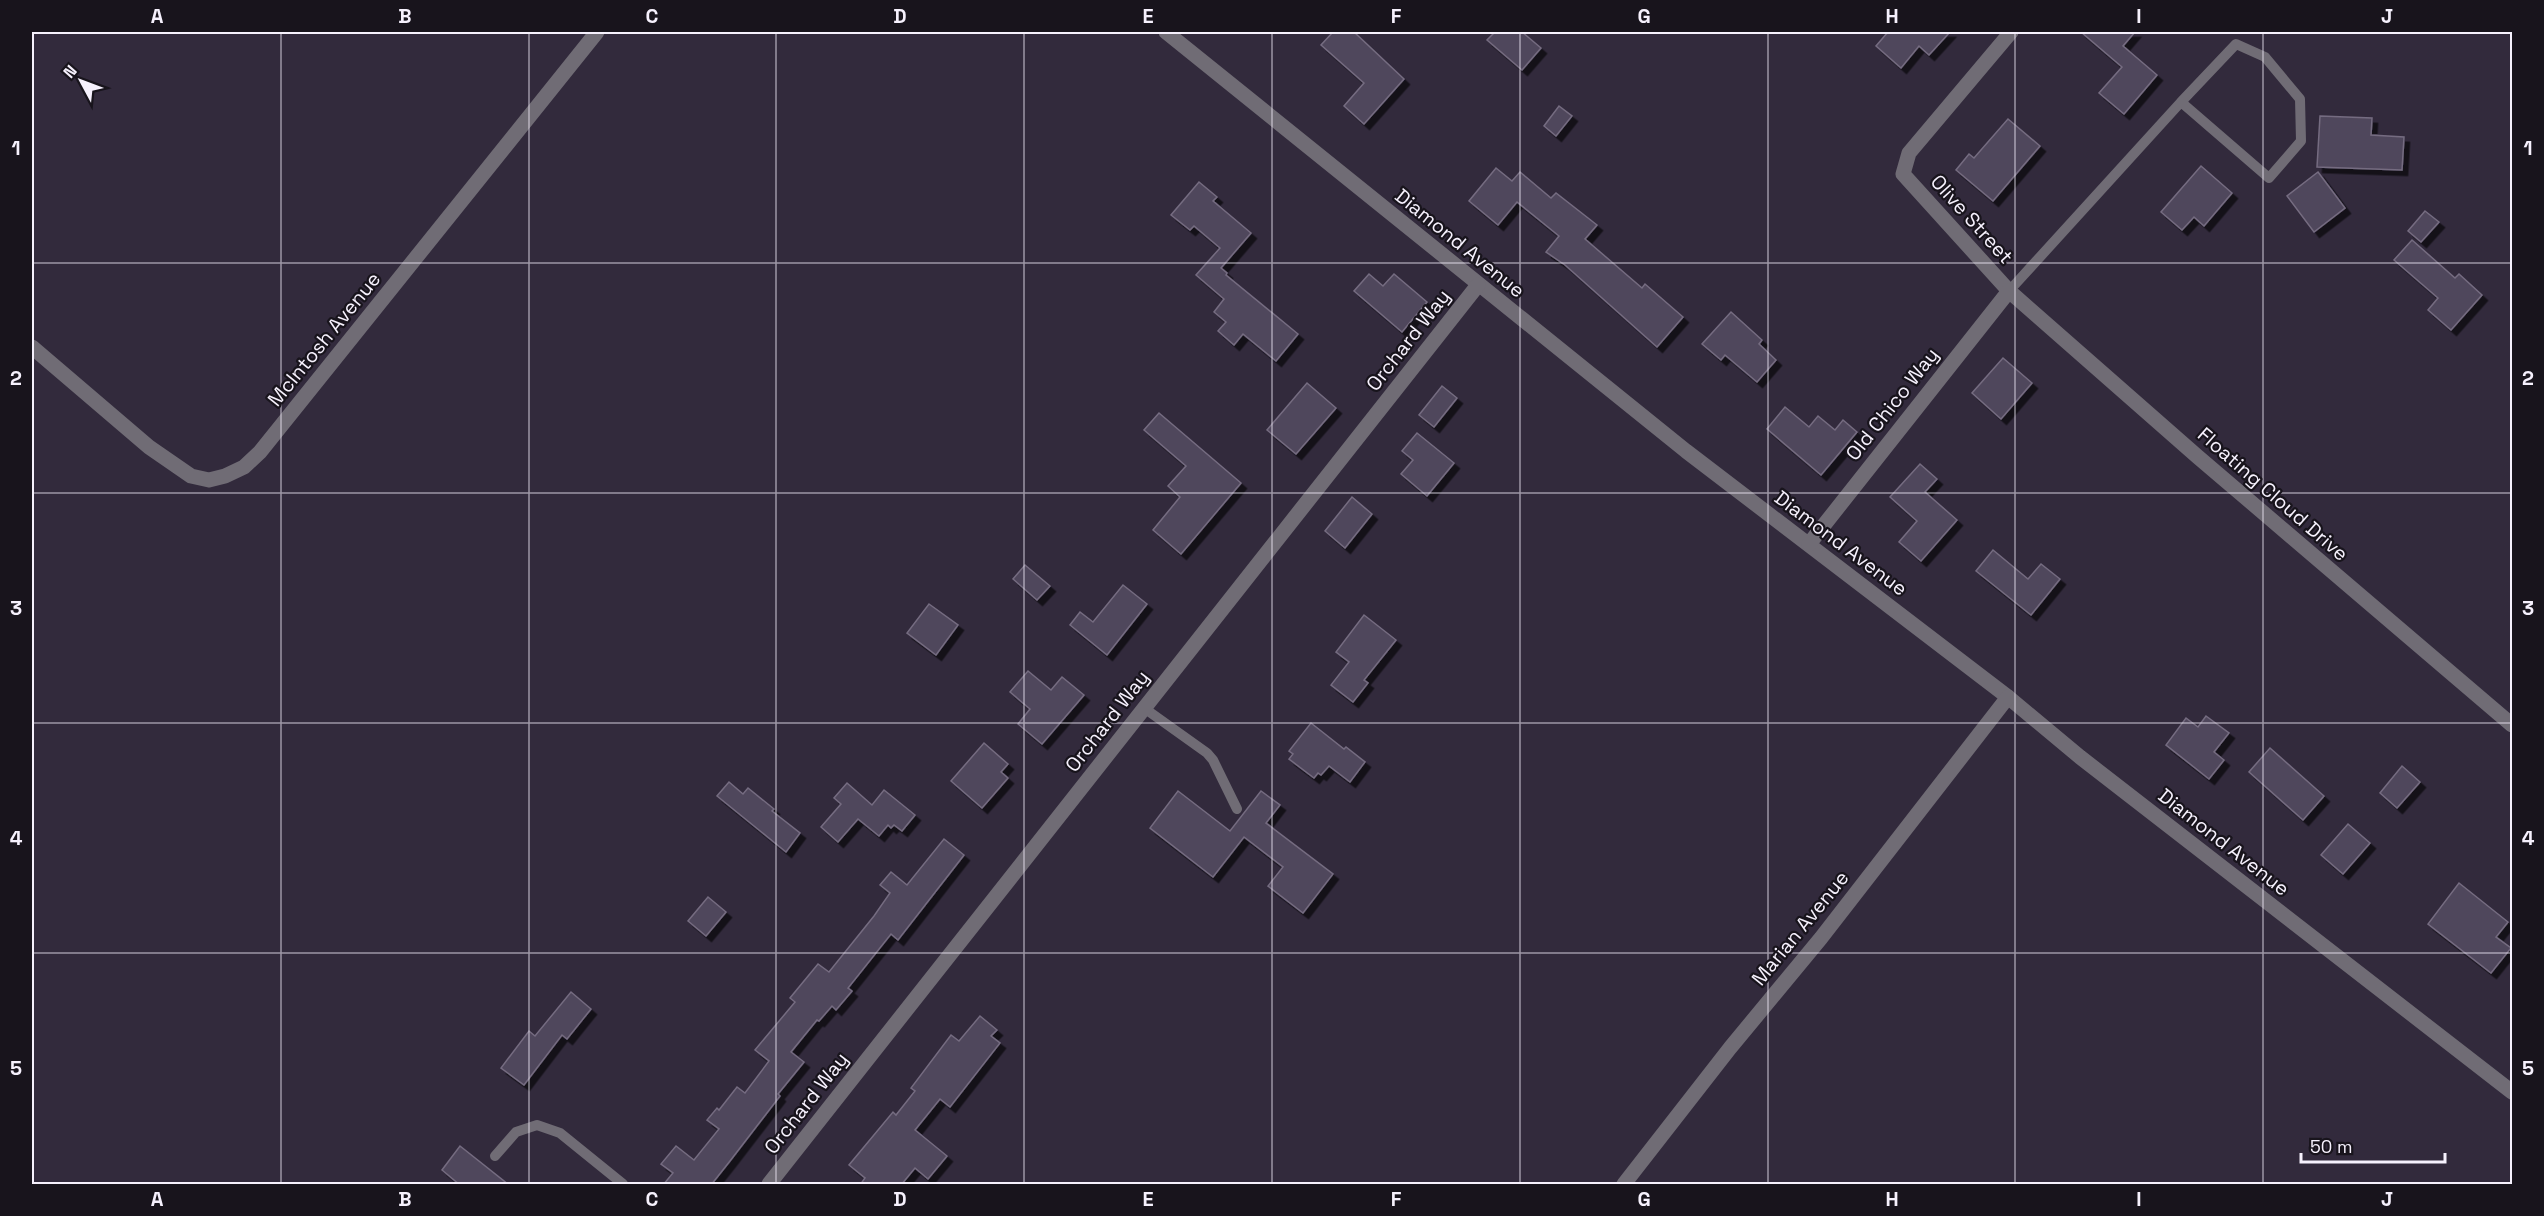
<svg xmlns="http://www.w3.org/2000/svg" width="2544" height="1216" font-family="'Space Grotesk',sans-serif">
  <defs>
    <filter id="shadow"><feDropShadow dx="5.5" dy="5.5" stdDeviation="0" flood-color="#0009"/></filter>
  </defs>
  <rect width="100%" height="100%" fill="#322a3c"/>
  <!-- building -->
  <g fill="#50475b" stroke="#756c81" stroke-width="1.5" filter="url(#shadow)">
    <polygon points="1333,32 1354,32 1404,79 1364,124 1344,106 1364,83 1321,45"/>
    <polygon points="1495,32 1522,32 1541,48 1522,70 1487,40"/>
    <polygon points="1888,32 1950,32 1929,55 1919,46 1901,68 1876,46"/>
    <polygon points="2081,32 2135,32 2123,46 2157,75 2124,114 2099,93 2122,67"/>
    <polygon points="1559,106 1572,116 1556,136 1544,126"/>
    <polygon points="2320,116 2372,118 2371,135 2404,137 2402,170 2317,167"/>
    <polygon points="2008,119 2040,146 1993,201 1956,170 1969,154 1974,158"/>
    <polygon points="2201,166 2232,193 2204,226 2194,217 2182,230 2161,212"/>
    <polygon points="1496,168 1512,181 1520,172 1551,198 1556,193 1597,225 1585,239 1642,288 1645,284 1683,317 1657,347 1565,265 1546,252 1559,236 1517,202 1498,225 1469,201"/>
    <polygon points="2318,172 2345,208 2314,232 2287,196"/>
    <polygon points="1199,182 1217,197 1213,201 1251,233 1221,268 1227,273 1226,275 1298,334 1276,361 1243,334 1234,345 1218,331 1226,322 1214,312 1224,299 1196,275 1220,248 1194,226 1190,230 1171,215"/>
    <polygon points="2425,211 2439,222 2421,242 2408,231"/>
    <polygon points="2412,240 2455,278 2459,274 2482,295 2451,330 2428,310 2438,298 2394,260"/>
    <polygon points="1369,274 1383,286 1394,274 1427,302 1402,332 1354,291"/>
    <polygon points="1731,312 1762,340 1759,344 1776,360 1757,382 1725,355 1721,360 1702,344"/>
    <polygon points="2003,358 2032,383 2001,419 1972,393"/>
    <polygon points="1307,383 1336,408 1296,454 1267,430"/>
    <polygon points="1442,386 1457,398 1434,427 1419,415"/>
    <polygon points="1785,407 1809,427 1818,416 1835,430 1843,420 1857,432 1821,475 1767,429"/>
    <polygon points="1159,413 1241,483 1181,554 1153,530 1180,497 1168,486 1186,466 1144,430"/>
    <polygon points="1417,433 1454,463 1427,496 1401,474 1413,460 1402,451"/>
    <polygon points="1920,464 1937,479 1925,492 1957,520 1921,561 1899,542 1917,521 1890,497"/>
    <polygon points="1352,497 1372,514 1345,548 1325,531"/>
    <polygon points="1993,550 2028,579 2041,564 2060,579 2031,615 1976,571"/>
    <polygon points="1025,565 1050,586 1037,600 1013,579"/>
    <polygon points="1123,585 1147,604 1107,655 1070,625 1080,612 1093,622"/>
    <polygon points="929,604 958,625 936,655 907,633"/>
    <polygon points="1364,615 1396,640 1364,680 1368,683 1353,702 1331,685 1349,662 1336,652"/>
    <polygon points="1028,671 1051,690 1062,677 1084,695 1042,744 1018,724 1030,709 1010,692"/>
    <polygon points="2206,716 2229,733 2214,752 2224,760 2209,779 2166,745 2186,718 2198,727"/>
    <polygon points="1311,723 1344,749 1346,747 1365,762 1350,782 1329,766 1321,775 1318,773 1314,778 1289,759 1293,754 1289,751"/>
    <polygon points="984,743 1008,764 1001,772 1008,778 982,808 951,781"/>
    <polygon points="2270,748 2324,796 2303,820 2249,772"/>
    <polygon points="2402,766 2420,782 2397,808 2380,793"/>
    <polygon points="729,782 743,794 748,788 774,809 772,811 800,833 786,852 717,796"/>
    <polygon points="847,783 872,805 884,790 915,815 902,831 894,825 891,828 888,825 879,836 858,819 838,842 821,827 841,804 834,798"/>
    <polygon points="1178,791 1230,831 1261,791 1280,805 1266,823 1333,874 1303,913 1268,886 1283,867 1244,837 1213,877 1150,828"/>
    <polygon points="2348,824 2370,843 2343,874 2321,855"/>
    <polygon points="944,839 964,855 898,940 891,934 848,988 852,991 836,1010 832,1006 819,1021 817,1020 791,1052 804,1062 778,1094 780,1096 730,1161 711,1185 663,1185 673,1173 661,1164 676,1146 694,1160 719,1129 707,1120 717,1108 719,1110 737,1087 745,1093 769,1061 755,1050 795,1002 790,998 818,964 829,972 874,916 890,893 880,885 891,872 907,885"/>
    <polygon points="2459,883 2508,922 2496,937 2511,948 2491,973 2428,924"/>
    <polygon points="708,897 726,912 706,936 688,921"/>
    <polygon points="571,992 591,1009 567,1039 562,1035 524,1085 501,1068 529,1031 535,1036"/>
    <polygon points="980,1016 997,1030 991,1036 1000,1043 950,1107 940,1099 915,1130 947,1156 928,1179 915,1168 901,1185 860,1185 865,1178 849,1165 893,1112 896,1115 915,1091 911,1088 951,1035 959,1041"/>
    <polygon points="460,1146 509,1185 460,1185 442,1170"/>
  </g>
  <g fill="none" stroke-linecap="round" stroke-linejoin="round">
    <!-- lane -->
    <g stroke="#706c75" stroke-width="10">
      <polyline points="2009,291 2181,102 2269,178 2301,141 2300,99 2265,57 2236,44 2181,102"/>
      <polyline points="1144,708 1207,753 1213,760 1237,809"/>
      <polyline points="495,1156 516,1132 537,1125 560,1133 623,1184"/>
    </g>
    <!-- street -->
    <g stroke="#706c75" stroke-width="15">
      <polyline points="1166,32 1686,451 2008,697 2080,757 2512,1092"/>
      <polyline points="2011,32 1909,153 1903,174 2009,291 2198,457 2512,725"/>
      <polyline points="32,347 149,447 191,476 209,480 225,476 244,467 260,452 597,32"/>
      <polyline points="1809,544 2009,291"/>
      <polyline points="769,1184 1478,285"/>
      <polyline points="1624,1184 1730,1048 1821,938 2008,697"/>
    </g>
  </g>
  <!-- grid -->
  <path fill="none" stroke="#f6f1fd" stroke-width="1.5" stroke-opacity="0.55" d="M281,32V1184M529,32V1184M776,32V1184M1024,32V1184M1272,32V1184M1520,32V1184M1768,32V1184M2015,32V1184M2263,32V1184M32,263H2512M32,493H2512M32,723H2512M32,953H2512"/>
  <g text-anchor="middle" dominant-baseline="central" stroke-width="4.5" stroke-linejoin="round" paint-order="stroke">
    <!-- street labels -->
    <g font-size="20" fill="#f6f1fd" stroke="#18141c">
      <text transform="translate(1972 219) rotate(48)">Olive Street</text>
      <text transform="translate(1460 243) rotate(39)">Diamond Avenue</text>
      <text transform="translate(324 339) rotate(-51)">McIntosh Avenue</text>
      <text transform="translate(1408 340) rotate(-52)">Orchard Way</text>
      <text transform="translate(1892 404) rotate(-52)">Old Chico Way</text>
      <text transform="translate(2273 494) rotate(41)">Floating Cloud Drive</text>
      <text transform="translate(1841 543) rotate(37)">Diamond Avenue</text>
      <text transform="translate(1107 721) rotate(-52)">Orchard Way</text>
      <text transform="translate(2224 842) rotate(38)">Diamond Avenue</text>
      <text transform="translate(1800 928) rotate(-51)">Marian Avenue</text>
      <text transform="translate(806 1103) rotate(-52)">Orchard Way</text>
    </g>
  </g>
  <!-- border -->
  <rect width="2544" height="1216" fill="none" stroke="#18141c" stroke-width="66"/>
  <!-- north arrow -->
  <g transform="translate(81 81) rotate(311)" stroke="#18141c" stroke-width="4.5" paint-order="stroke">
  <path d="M0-4.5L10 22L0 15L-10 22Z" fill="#f6f1fd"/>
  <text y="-9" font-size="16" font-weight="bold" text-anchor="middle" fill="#f6f1fd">N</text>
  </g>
  <!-- scale -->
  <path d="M2301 1153v9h144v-9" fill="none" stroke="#f6f1fd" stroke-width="3"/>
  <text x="2310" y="1153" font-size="18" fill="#f6f1fd" stroke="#18141c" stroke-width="4.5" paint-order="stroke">50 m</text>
  <rect x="33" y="33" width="2478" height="1150" fill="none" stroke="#f6f1fd" stroke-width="2"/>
  <g font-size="20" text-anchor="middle" font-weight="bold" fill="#f6f1fd">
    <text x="157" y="23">A</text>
    <text x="405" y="23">B</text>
    <text x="652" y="23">C</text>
    <text x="900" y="23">D</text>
    <text x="1148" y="23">E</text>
    <text x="1396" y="23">F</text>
    <text x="1644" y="23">G</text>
    <text x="1892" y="23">H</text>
    <text x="2139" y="23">I</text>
    <text x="2387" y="23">J</text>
    <text x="16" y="155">1</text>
    <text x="2528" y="155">1</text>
    <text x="16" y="385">2</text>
    <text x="2528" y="385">2</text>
    <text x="16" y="615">3</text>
    <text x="2528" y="615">3</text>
    <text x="16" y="845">4</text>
    <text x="2528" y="845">4</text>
    <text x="16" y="1075">5</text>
    <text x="2528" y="1075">5</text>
    <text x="157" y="1206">A</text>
    <text x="405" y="1206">B</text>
    <text x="652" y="1206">C</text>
    <text x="900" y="1206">D</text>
    <text x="1148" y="1206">E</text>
    <text x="1396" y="1206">F</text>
    <text x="1644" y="1206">G</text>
    <text x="1892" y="1206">H</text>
    <text x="2139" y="1206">I</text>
    <text x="2387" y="1206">J</text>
  </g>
</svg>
